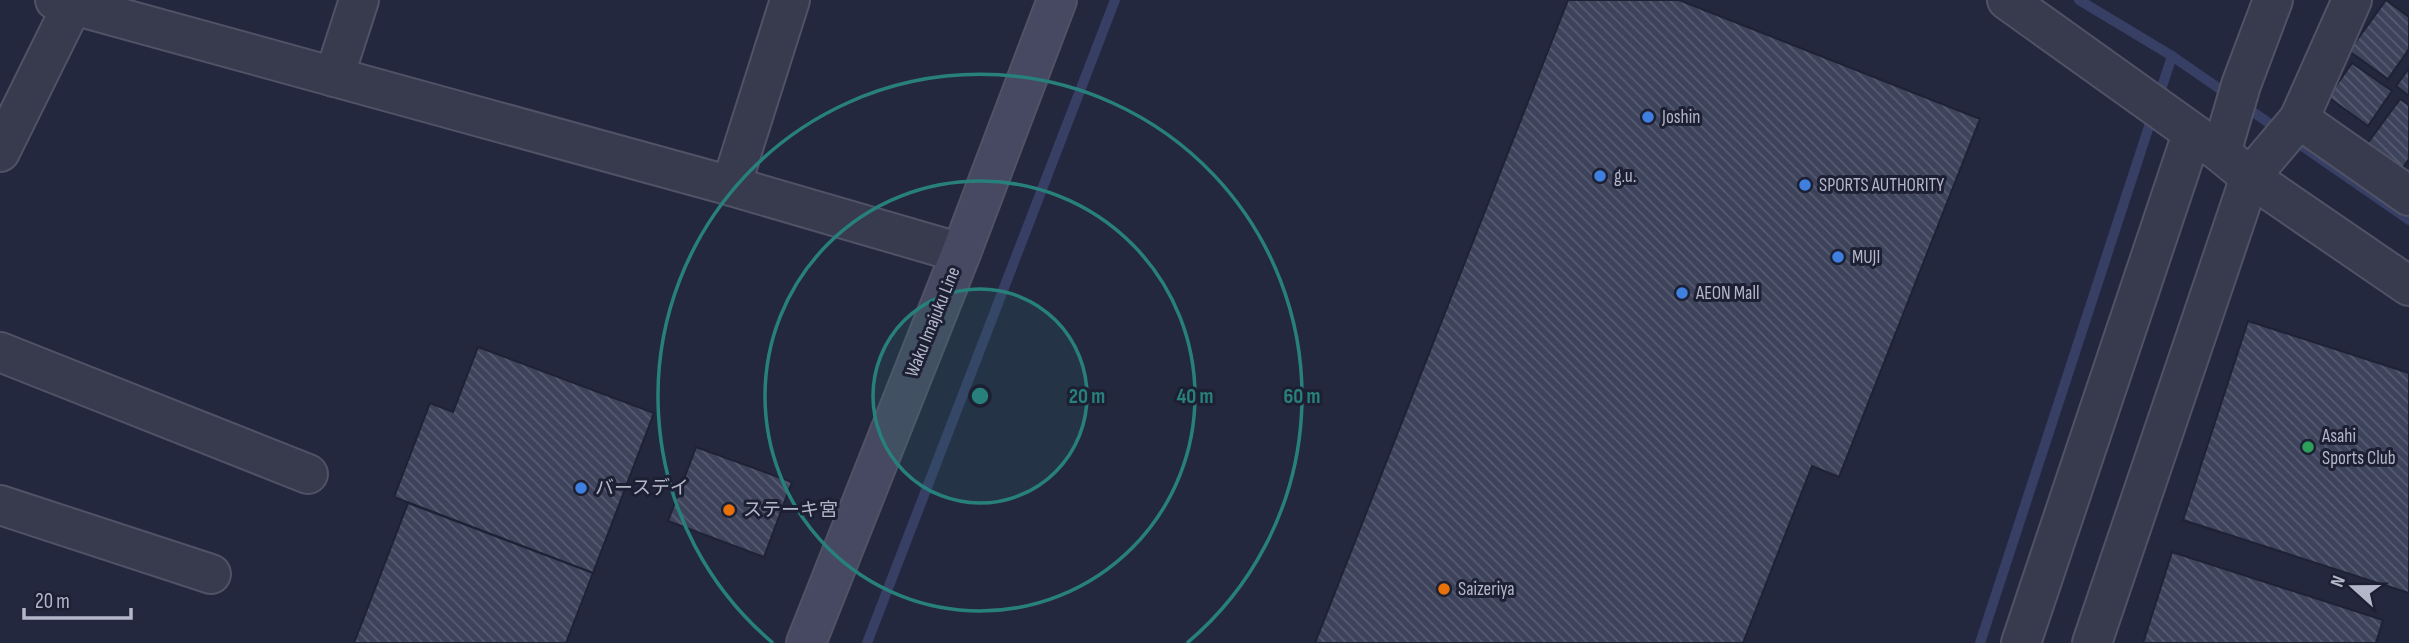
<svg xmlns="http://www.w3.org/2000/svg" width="2409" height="643" font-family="'Sofia Sans Condensed','Noto Sans JP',sans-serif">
  <defs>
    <pattern id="building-back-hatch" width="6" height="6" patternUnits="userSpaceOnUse" patternTransform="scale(1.75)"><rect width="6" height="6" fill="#3e435c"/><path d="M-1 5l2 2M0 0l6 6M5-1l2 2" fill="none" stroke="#585c72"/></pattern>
  </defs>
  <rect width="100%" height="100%" fill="#24283e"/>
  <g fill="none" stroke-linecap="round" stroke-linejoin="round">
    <!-- stream -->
    <g stroke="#373f65" stroke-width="10">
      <polyline points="2079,0 2172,56 2230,96"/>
      <polyline points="2243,105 2279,130"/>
      <polyline points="2292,139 2409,220"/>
      <polyline points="867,643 1115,0"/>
      <polyline points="1980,643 2172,56"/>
    </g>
  </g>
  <!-- building -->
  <g fill="url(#building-back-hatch)" stroke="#1f2235" stroke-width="2">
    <polygon points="1568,0 1679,0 1980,119 1839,477 1812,466 1743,643 1315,643"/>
    <polygon points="2386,0 2409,17 2409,49 2388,79 2349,51"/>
    <polygon points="2352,63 2392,91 2368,126 2328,97"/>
    <polygon points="2409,68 2409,96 2396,86"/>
    <polygon points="2400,99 2409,105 2409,159 2402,169 2367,144"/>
    <polygon points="2248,321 2409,373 2409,593 2183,520"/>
    <polygon points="478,347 654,413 593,573 394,497 430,403 453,412"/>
    <polygon points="696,447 792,482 764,557 668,521"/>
    <polygon points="408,503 593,573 566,643 354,643"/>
    <polygon points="2172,552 2383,620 2376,643 2143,643"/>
  </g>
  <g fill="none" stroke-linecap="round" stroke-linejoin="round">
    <!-- minor casing -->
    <g stroke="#505366" stroke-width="42">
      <g id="minor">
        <polyline points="55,0 731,186 961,253"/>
        <polyline points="334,77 359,0"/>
        <polyline points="2299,119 2409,196"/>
        <polyline points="0,152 73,4"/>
        <polyline points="2250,177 2299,119 2352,0"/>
        <polyline points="731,186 790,0"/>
        <polyline points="0,352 308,474"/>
        <polyline points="0,505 211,574"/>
      </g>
    </g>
    <!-- tertiary casing -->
    <g stroke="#505366" stroke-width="42">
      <g id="tertiary">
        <polyline points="2007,0 2221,153 2250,177 2409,286"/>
        <polyline points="2221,153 2241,85 2273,0"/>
        <polyline points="2021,643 2192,134"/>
        <polyline points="2092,643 2250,177"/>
      </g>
    </g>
    <!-- secondary casing -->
    <g stroke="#505366" stroke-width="42">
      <polyline id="secondary" points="806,643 961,253 1057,0"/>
    </g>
    <!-- minor -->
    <use href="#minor" stroke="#383b4e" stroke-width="38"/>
    <!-- tertiary -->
    <use href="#tertiary" stroke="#383b4e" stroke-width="38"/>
    <!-- secondary -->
    <use href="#secondary" stroke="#464961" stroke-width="38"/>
  </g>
  <!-- distance rings -->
  <circle cx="980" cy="396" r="107" fill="#28807c" fill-opacity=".12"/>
  <g fill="none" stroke="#28807c" stroke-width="3.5">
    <circle cx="980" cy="396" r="107"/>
    <circle cx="980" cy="396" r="215"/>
    <path d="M773 643A322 322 0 1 1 1187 643"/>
  </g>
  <!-- markers -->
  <g fill="#3f7fe0" stroke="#1d2033" stroke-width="2.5">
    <circle cx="1648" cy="117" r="7"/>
    <circle cx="1600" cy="176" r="7"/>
    <circle cx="1805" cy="185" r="7"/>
    <circle cx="1838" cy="257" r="7"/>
    <circle cx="1682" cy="293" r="7"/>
    <circle cx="581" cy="488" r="7"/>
  </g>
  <circle fill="#2e9e5b" stroke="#1d2033" stroke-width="2.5" cx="2308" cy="447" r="7"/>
  <g fill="#e8710a" stroke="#1d2033" stroke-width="2.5">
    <circle cx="729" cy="510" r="7"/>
    <circle cx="1444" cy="589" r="7"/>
  </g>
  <g text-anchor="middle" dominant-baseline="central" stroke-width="6" stroke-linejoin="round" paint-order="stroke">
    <!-- poi labels -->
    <g font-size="19" fill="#b4b7c9" stroke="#1d2033" text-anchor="start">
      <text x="1662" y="117">Joshin</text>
      <text x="1614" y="176">g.u.</text>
      <text x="1819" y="185">SPORTS AUTHORITY</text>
      <text x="1852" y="257">MUJI</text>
      <text x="1696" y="293">AEON Mall</text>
      <text x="2322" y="436">Asahi<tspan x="2322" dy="22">Sports Club</tspan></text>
      <text x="595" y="488">バースデイ</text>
      <text x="743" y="510">ステーキ宮</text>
      <text x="1458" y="589">Saizeriya</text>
    </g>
    <!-- street labels -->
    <g font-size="19" fill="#b4b7c9" stroke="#1d2033">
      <text transform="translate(933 322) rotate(-68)">Waku Imajuku Line</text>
    </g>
  </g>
  <circle cx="980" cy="396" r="10" fill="#28807c" stroke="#1d2033" stroke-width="3.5"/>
  <g font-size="21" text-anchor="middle" font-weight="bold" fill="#28807c" stroke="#1d2033" stroke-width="6" stroke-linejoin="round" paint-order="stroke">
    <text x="1087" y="403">20 m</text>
    <text x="1195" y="403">40 m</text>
    <text x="1302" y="403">60 m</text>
  </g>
  <!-- north arrow -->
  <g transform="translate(2353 587) rotate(291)" stroke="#1d2033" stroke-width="5" paint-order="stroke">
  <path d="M0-5L12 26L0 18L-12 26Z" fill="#b4b7c9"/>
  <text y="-10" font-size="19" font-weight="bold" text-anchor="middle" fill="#b4b7c9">N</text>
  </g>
  <!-- scale -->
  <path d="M24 608v10h107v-10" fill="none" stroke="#b4b7c9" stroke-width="3.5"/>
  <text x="35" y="608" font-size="21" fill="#b4b7c9" stroke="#1d2033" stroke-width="5" paint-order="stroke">20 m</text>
</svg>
